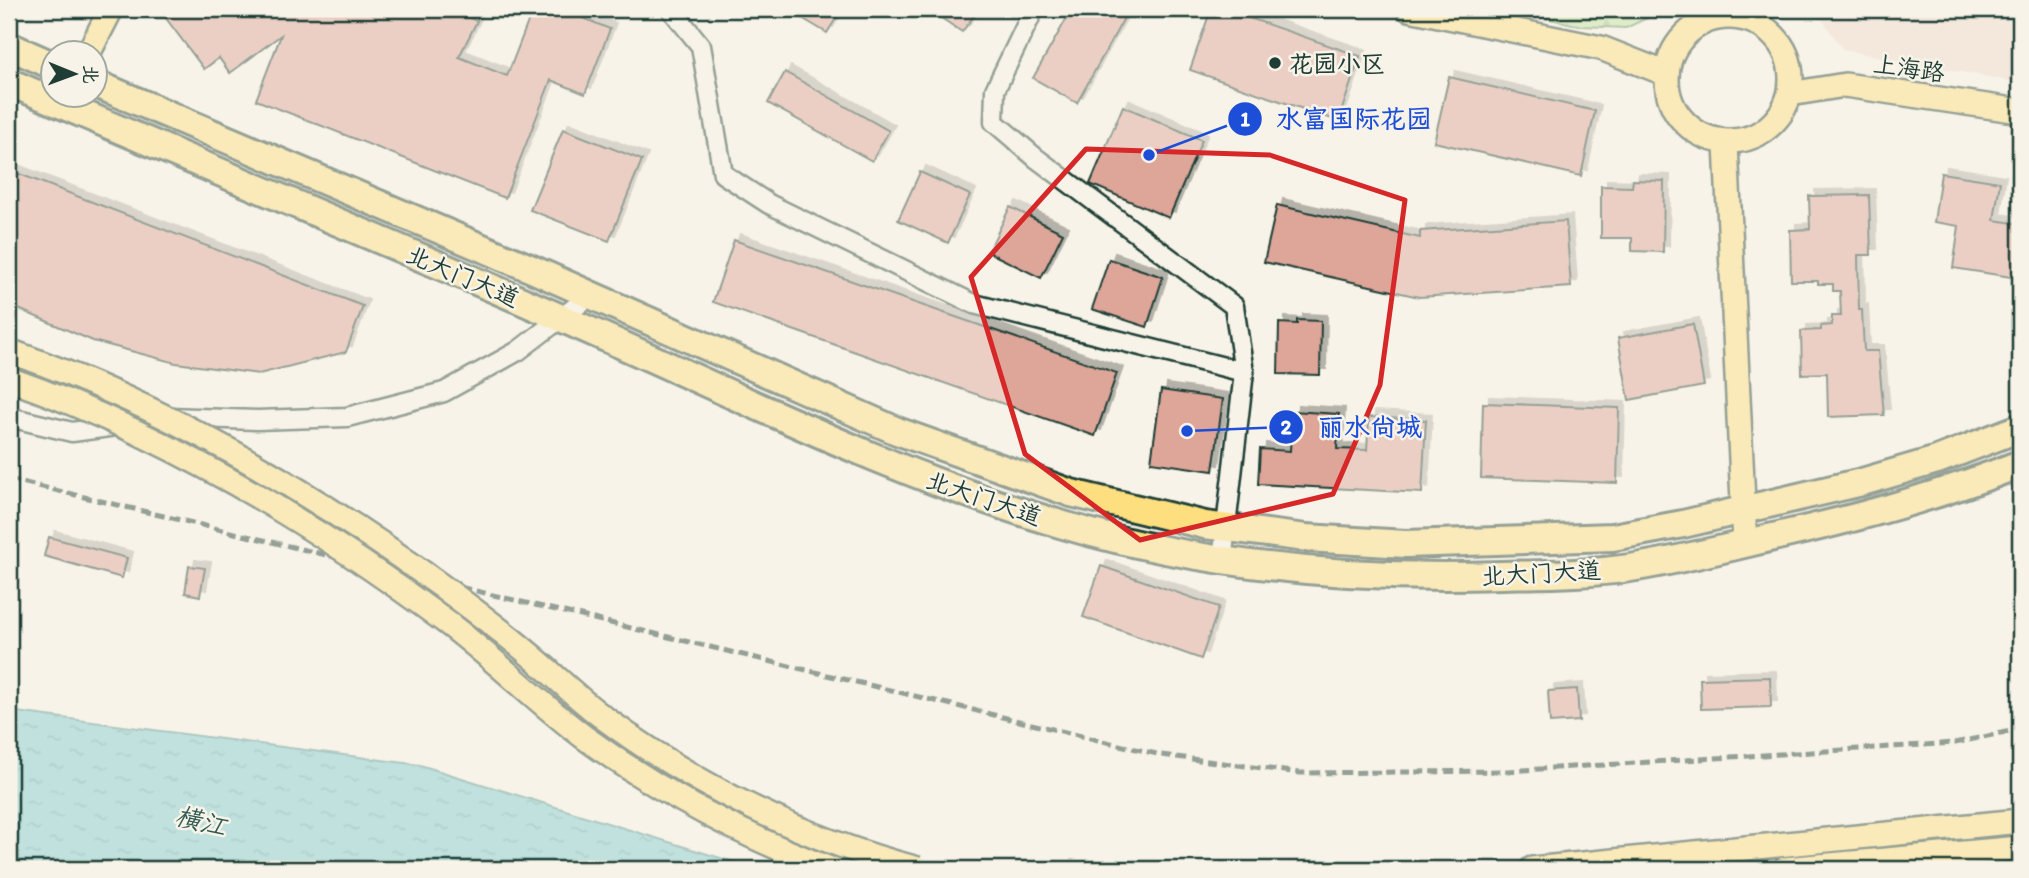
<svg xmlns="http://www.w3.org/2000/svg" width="2029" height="878" font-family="Itim,'LXGW WenKai TC',sans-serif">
  <defs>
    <pattern id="forest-firs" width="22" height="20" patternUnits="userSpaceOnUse" patternTransform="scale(1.75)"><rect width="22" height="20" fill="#bee6a2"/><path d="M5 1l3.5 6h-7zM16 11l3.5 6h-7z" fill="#a3c68c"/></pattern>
    <pattern id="water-ripples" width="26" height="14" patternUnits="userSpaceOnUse" patternTransform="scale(1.75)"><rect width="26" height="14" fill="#7bccd2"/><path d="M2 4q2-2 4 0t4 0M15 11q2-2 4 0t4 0" fill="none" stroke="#64a7ab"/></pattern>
    <filter id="shadow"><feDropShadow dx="6" dy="-6" stdDeviation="0" flood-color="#0004"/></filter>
  </defs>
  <rect width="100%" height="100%" fill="#f7f3e8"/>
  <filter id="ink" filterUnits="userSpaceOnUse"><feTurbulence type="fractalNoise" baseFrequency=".0143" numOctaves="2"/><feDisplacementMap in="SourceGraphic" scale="14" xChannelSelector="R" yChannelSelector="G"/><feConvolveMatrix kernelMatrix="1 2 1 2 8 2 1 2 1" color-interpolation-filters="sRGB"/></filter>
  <g filter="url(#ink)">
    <!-- built -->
    <polygon fill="#f0dcd0" points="1815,9 2020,9 2020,83 1843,50"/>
    <!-- forest -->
    <polygon fill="url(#forest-firs)" stroke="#6e926b" stroke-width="2" points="1503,9 1666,9 1626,28 1582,26"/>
    <!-- water -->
    <polygon fill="url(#water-ripples)" stroke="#569393" stroke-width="2" points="9,711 420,765 756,869 9,869"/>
    <!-- building -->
    <g fill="#dea599" stroke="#1f3d34" stroke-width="2" filter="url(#shadow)">
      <polygon points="176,9 460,9 458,13 477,21 459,57 507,76 533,9 561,9 610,29 585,94 551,80 505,198 256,100 281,35 230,73 219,58 204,69 165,17"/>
      <polygon points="787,9 842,9 827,33"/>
      <polygon points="928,9 979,9 962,32"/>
      <polygon points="1072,9 1129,9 1077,103 1033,78"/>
      <polygon points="1211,9 1223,9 1360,56 1338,121 1190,70"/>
      <polygon points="785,72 889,131 872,161 768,103"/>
      <polygon points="1449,77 1595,111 1581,176 1434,142"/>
      <polygon points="1123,106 1202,140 1169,218 1090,184"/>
      <polygon points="563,129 642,160 609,241 530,210"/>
      <polygon points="9,170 363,306 346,352 259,374 176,363 93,341 9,305"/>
      <polygon points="920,172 970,195 948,243 898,220"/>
      <polygon points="1941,173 2000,182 1994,220 2020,224 2018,278 1953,268 1959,226 1934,222"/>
      <polygon points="1633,180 1664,181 1663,252 1632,251 1632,238 1601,238 1601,186 1632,187"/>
      <polygon points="1869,195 1871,255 1858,255 1859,310 1862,310 1864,351 1878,351 1884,415 1828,417 1827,373 1802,374 1801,331 1821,330 1821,326 1832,325 1832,316 1841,316 1840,291 1833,291 1833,284 1818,284 1818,281 1791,281 1790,230 1810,229 1809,196"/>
      <polygon points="1277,205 1420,238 1420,231 1566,221 1571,287 1419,297 1264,262"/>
      <polygon points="1010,207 1063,233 1041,278 988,252"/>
      <polygon points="734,240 1117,373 1095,436 713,302"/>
      <polygon points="1109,259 1163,277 1147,327 1092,309"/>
      <polygon points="1297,320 1321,321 1320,375 1278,374 1279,323 1297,324"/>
      <polygon points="1693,324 1704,386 1629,400 1618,338"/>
      <polygon points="1161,390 1223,399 1213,471 1151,462"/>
      <polygon points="1483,403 1619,408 1617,483 1481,478"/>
      <polygon points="1292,411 1339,414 1337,449 1367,450 1369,417 1426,420 1422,493 1258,484 1260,449 1290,451"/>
      <polygon points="49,537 127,558 122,578 44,556"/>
      <polygon points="189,566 205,568 200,596 185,593"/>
      <polygon points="1101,566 1219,607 1201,659 1083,617"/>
      <polygon points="1770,677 1771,707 1701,709 1700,679"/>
      <polygon points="1577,689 1579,721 1550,723 1548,691"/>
    </g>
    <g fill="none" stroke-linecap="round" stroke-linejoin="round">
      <!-- minor casing -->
      <g stroke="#1f3d34" stroke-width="23">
        <g id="minor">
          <polyline points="671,9 701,46 723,174 769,204 974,304 1244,372"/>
          <polyline points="1034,9 995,90 994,122 1036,158 1234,306 1244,372 1222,561"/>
          <polyline points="50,385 118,403"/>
          <polyline points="9,417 72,432 169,419"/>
          <polyline points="169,417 257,420 347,417 444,392 518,351 591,295"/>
        </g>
      </g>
      <!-- major casing -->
      <g stroke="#1f3d34" stroke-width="28">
        <g id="major">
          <polyline points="1409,9 1601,48 1667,74"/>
          <circle cx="1729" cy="79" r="62"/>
          <polyline points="89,52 111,9"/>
          <polyline points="1790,94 1845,85 2020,111"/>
          <polyline points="1726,144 1745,544"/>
          <polyline points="1532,869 2020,821"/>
          <polyline points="1785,869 2020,848"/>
        </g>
      </g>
      <!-- highway casing -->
      <g stroke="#1f3d34" stroke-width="32">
        <g id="highway">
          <polyline points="9,46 52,65"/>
          <path d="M9,82C198,164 389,242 577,325C737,395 892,474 1060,524C1204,567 1352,580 1502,575C1544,574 1587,574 1630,568C1682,560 1734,546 1786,534C1866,516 1944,494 2020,464"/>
          <polyline points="94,83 532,269 897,431 1071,493 1205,525 1306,538 1406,544 1613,537 1683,524 1862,482 1937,460 2020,428"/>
        </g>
      </g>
      <!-- minor -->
      <use href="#minor" stroke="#f7f3e8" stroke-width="18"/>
      <!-- major -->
      <use href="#major" stroke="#fedf80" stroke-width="23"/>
      <!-- highway -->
      <use href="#highway" stroke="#fedf80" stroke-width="26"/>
      <!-- rail -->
      <polyline stroke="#1f3d34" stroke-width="5" stroke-dasharray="10 5" stroke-linecap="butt" points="9,479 1161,755 1300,773 1508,771 1955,743 2020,729"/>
      <!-- major-bridge casing -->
      <g stroke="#1f3d34" stroke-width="28" stroke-linecap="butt">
        <g id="major-bridge">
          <path d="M9,351C165,406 306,488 440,585C470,607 500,629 528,653C552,673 575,696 600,715C694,785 805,840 918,869"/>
          <path d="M9,379C167,435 312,522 446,622C494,658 536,701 584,737C659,792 743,836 830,869"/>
        </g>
      </g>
      <!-- major-bridge -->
      <use href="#major-bridge" stroke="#fedf80" stroke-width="23"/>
    </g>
  </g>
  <!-- marked area -->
  <path d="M0 0H2029V878H0ZM1086,149L1270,155L1405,200L1380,385L1333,494L1140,540L1025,454L971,277Z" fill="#f7f3e8" fill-opacity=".55" fill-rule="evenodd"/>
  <path fill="none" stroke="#d62828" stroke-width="5" stroke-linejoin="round" d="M1086,149L1270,155L1405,200L1380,385L1333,494L1140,540L1025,454L971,277Z"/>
  <!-- markers -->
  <circle fill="#1f3d34" stroke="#f7f3e8" stroke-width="2.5" cx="1275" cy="63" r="7"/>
  <g text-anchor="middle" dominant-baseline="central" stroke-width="5" stroke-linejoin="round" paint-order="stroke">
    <!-- poi labels -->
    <g font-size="24" font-weight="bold" fill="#1f3d34" stroke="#f7f3e8" text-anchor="start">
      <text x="1289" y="63">花园小区</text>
    </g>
    <!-- street labels -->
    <g font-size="24" fill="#1f3d34" stroke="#f7f3e8">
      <text transform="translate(1909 68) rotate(8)">上海路</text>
      <text transform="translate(463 276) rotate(23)">北大门大道</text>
      <text transform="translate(984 498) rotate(19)">北大门大道</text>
      <text transform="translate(1541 573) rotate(-3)">北大门大道</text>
    </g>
    <!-- water labels -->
    <g font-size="26" font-style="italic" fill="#315a54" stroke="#f7f3e8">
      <text transform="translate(201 821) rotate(14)">横江</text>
    </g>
  </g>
  <!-- callouts -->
  <path fill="none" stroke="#1d4ed8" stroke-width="2.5" d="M1149 155L1245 119M1187 431L1286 427"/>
  <g fill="#1d4ed8" stroke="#f7f3e8" stroke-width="2.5">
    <circle cx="1149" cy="155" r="7"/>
    <circle cx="1187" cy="431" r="7"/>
    <circle cx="1245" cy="119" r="18"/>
    <circle cx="1286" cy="427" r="18"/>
  </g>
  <g font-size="21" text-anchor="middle" font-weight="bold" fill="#fff">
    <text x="1245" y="126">1</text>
    <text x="1286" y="434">2</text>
  </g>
  <g font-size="26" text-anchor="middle" font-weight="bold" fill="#1d4ed8" stroke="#f7f3e8" stroke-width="5" stroke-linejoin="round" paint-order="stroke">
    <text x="1354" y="128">水富国际花园</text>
    <text x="1370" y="436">丽水尚城</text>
  </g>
  <!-- margin -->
  <rect width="2029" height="878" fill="none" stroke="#f7f3e8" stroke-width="35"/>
  <rect x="18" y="18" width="1994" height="843" fill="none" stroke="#1f3d34" stroke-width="2.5" filter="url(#ink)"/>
  <!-- north arrow -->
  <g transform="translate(74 74) rotate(91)"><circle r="33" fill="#f7f3e8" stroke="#a1aaa0" stroke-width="2"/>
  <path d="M0-5L12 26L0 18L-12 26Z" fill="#1f3d34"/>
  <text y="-10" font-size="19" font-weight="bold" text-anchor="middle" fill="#1f3d34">北</text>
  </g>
</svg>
